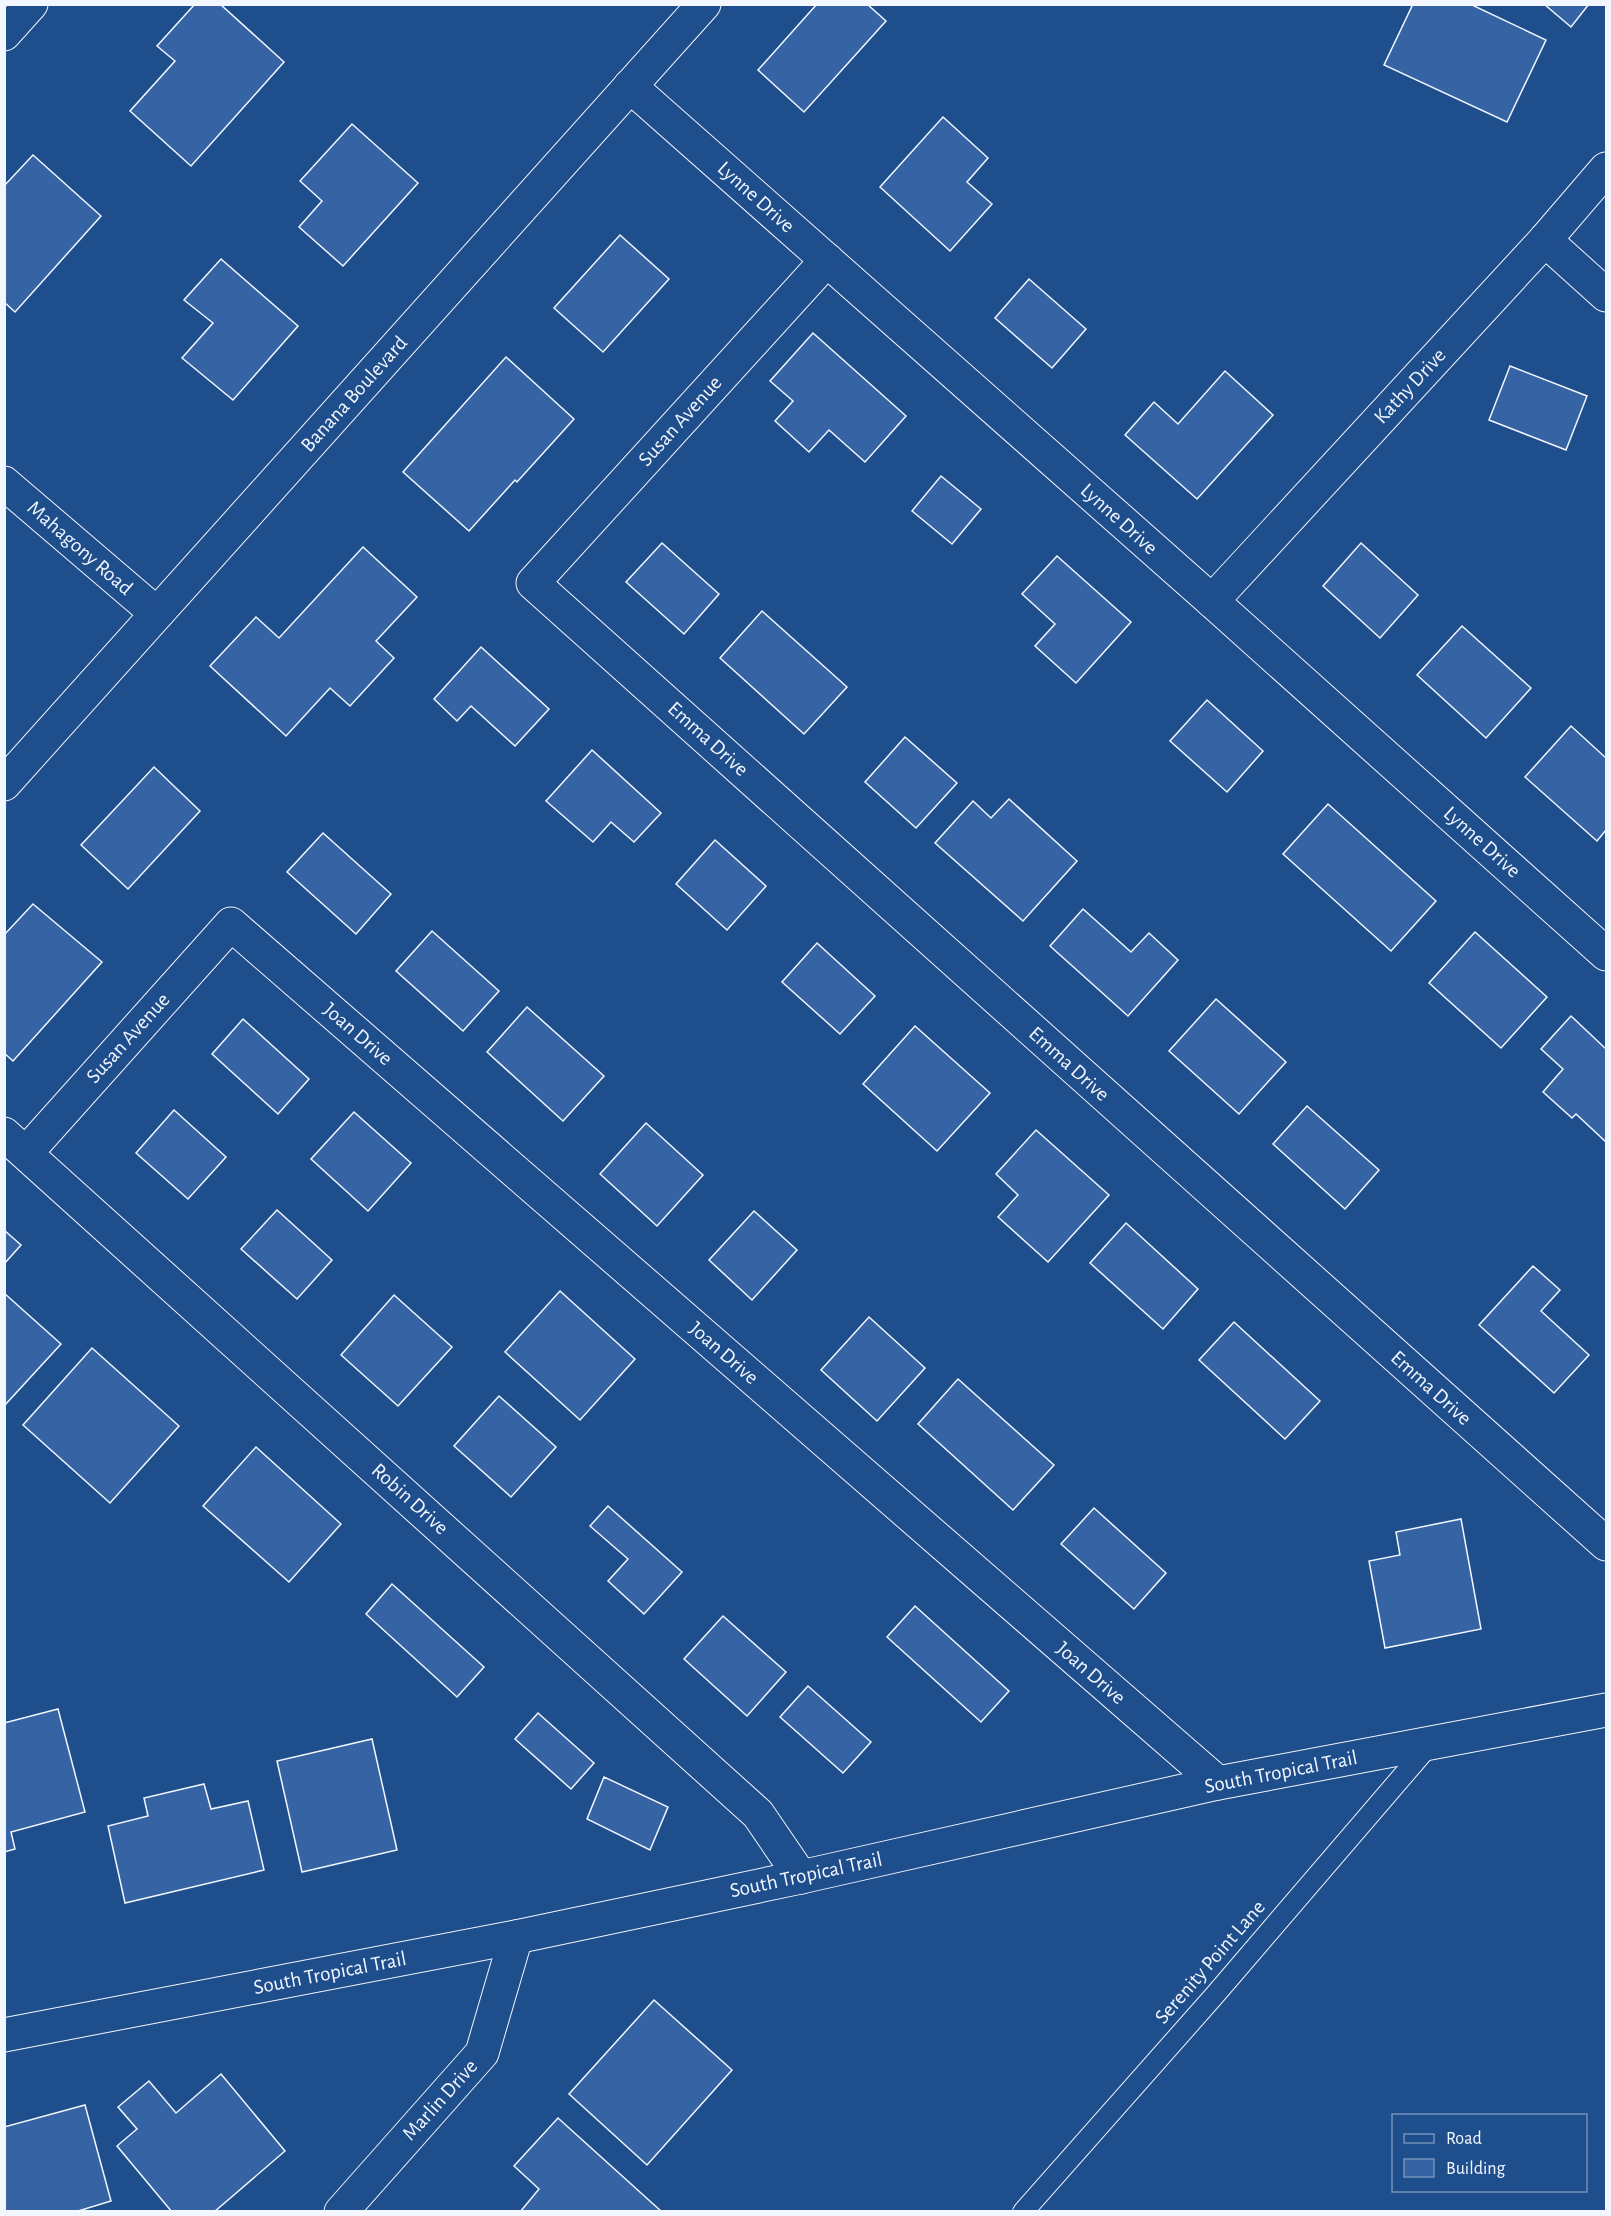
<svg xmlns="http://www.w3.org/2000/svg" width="1611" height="2216" font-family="'Alegreya Sans',sans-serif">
  <rect width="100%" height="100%" fill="#1f4e8c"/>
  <!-- building -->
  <g fill="#3563a3" stroke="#f2f6ff" stroke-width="1.5">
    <polygon points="195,4 220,4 284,62 191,166 130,111 175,61 157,46"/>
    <polygon points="817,4 867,4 886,21 804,112 758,70"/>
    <polygon points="1413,4 1470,4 1546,40 1507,122 1384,65"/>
    <polygon points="1544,4 1589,4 1571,27"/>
    <polygon points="943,117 988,158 967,182 992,204 950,251 880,187"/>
    <polygon points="352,124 418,183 343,266 299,227 322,201 300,181"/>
    <polygon points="33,155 101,216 15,312 4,302 4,186"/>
    <polygon points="620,235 669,279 603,352 554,308"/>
    <polygon points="221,259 298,326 233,400 182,358 213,323 184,300"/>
    <polygon points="1029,279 1086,329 1052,368 995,318"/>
    <polygon points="813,333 906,416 865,462 829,430 809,452 775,421 793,401 770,381"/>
    <polygon points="506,357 574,419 517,482 515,480 469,531 403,472"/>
    <polygon points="1510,366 1587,396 1566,450 1489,420"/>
    <polygon points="1225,371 1273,415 1197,499 1125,435 1154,402 1178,424"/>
    <polygon points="941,476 981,509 952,544 912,511"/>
    <polygon points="662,543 719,594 684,634 626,582"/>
    <polygon points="1361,543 1418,595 1380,638 1323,586"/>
    <polygon points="363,547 417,597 376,641 394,658 350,706 330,688 286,736 210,666 256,617 279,638"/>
    <polygon points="1057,556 1131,622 1076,683 1035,646 1055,624 1022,594"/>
    <polygon points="762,611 847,687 804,734 720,658"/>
    <polygon points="1462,626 1531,688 1486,738 1417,675"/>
    <polygon points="481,647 549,709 515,746 471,706 457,721 434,699"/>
    <polygon points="1207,700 1263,751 1227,792 1170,741"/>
    <polygon points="1571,726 1606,758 1606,830 1597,841 1525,777"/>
    <polygon points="905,737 957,783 916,828 865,782"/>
    <polygon points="592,750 661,813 634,842 611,822 593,842 546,801"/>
    <polygon points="154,767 200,811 128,889 81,845"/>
    <polygon points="1009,799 1077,861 1023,921 935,843 973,801 991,818"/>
    <polygon points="1328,804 1436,901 1391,951 1283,854"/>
    <polygon points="323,833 391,894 356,934 287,872"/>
    <polygon points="715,840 766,886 727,930 676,884"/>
    <polygon points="33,904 102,962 13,1061 4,1053 4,935"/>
    <polygon points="1083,909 1131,952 1149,933 1178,960 1128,1016 1050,946"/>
    <polygon points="432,931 499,991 463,1031 396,971"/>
    <polygon points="1475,932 1547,997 1501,1048 1429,983"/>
    <polygon points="817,943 875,996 840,1034 782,982"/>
    <polygon points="1216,999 1286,1062 1239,1114 1169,1051"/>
    <polygon points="527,1007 604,1076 563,1121 487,1052"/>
    <polygon points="1571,1016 1606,1049 1606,1142 1576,1114 1572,1118 1543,1092 1563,1069 1541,1049"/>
    <polygon points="243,1019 309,1079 278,1114 212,1054"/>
    <polygon points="915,1026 990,1093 937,1151 863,1084"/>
    <polygon points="1307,1106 1379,1170 1345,1209 1273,1144"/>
    <polygon points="174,1110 226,1157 188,1199 136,1153"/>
    <polygon points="354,1112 411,1163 368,1211 311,1159"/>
    <polygon points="646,1123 703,1175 657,1226 600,1174"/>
    <polygon points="1036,1130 1109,1195 1048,1262 998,1217 1018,1195 996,1174"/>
    <polygon points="277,1210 332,1260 297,1299 241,1249"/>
    <polygon points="754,1211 797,1250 752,1300 709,1260"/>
    <polygon points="1126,1223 1198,1289 1163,1329 1090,1263"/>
    <polygon points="4,1230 21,1245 4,1264"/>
    <polygon points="1533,1266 1560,1290 1541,1311 1589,1355 1554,1393 1479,1325"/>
    <polygon points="560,1291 635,1359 580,1420 505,1352"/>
    <polygon points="4,1293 61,1344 4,1406"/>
    <polygon points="394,1295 452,1347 398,1406 341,1355"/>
    <polygon points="869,1317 925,1368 877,1421 821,1370"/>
    <polygon points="1234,1322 1320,1401 1285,1439 1199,1360"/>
    <polygon points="92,1348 179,1426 110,1503 23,1425"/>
    <polygon points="958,1379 1054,1465 1013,1510 918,1424"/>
    <polygon points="499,1396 556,1447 511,1497 454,1446"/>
    <polygon points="256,1447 341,1524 289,1582 203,1506"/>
    <polygon points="608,1506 682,1572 644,1614 608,1581 628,1559 590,1526"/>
    <polygon points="1094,1508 1166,1573 1134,1609 1061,1544"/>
    <polygon points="1461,1519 1481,1629 1385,1648 1369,1561 1400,1555 1396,1532"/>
    <polygon points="392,1584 484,1667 457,1697 366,1614"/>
    <polygon points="915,1606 1009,1691 981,1722 887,1637"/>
    <polygon points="723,1616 786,1672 747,1716 684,1659"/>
    <polygon points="808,1686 871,1742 843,1773 780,1717"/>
    <polygon points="58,1709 85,1812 11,1832 15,1849 4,1852 4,1723"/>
    <polygon points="538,1713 594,1763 571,1789 515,1739"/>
    <polygon points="372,1739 397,1850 302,1872 277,1761"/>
    <polygon points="604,1777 668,1807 650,1850 587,1819"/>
    <polygon points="204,1784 211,1809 248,1801 264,1870 125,1903 108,1826 148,1816 144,1798"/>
    <polygon points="654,2000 732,2070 647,2165 569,2094"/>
    <polygon points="221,2074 285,2151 214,2212 172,2212 117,2146 137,2129 118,2107 149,2081 176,2113"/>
    <polygon points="85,2105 111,2201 75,2212 4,2212 4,2127"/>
    <polygon points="558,2118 662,2212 520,2212 539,2189 514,2166"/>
  </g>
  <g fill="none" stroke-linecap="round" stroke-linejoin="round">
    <!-- lane casing -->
    <g stroke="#f2f6ff" stroke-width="22">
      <polyline id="lane" points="1023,2212 1214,1996 1431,1743"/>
    </g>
    <!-- street casing -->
    <g stroke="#f2f6ff" stroke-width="35">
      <g id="street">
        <polyline points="4,34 31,4"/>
        <polyline points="630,86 1212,601 1606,954"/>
        <polyline points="1545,240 1606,295"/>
        <polyline points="827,260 533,583 1606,1544"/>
        <polyline points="4,483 156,613"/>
        <polyline points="1212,601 1545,240 1606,169"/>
        <polyline points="4,784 704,4"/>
        <polyline points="4,1134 758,1814 801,1877"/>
        <polyline points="26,1153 231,924 1218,1783"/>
        <polyline points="341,2212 482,2053 516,1937"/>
      </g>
    </g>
    <!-- secondary casing -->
    <g stroke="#f2f6ff" stroke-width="35">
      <polyline id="secondary" points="4,2035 516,1937 801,1877 1218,1783 1606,1710"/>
    </g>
    <!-- lane -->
    <use href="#lane" stroke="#1f4e8c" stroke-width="20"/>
    <!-- street -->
    <use href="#street" stroke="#1f4e8c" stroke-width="33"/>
    <!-- secondary -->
    <use href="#secondary" stroke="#1f4e8c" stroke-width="33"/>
  </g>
  <g text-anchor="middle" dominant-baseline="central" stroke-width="4.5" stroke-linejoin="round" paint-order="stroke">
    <!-- street labels -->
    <g font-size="21" fill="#f2f6ff" stroke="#1f4e8c">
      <text transform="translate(756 197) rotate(42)">Lynne Drive</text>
      <text transform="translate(1410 386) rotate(-47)">Kathy Drive</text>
      <text transform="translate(354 394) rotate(-48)">Banana Boulevard</text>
      <text transform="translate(680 421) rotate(-48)">Susan Avenue</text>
      <text transform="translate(1119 519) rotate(42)">Lynne Drive</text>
      <text transform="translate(80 548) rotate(41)">Mahagony Road</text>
      <text transform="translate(708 739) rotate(42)">Emma Drive</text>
      <text transform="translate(1482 842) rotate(42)">Lynne Drive</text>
      <text transform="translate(358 1034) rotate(41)">Joan Drive</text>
      <text transform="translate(128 1038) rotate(-48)">Susan Avenue</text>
      <text transform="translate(1069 1064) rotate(42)">Emma Drive</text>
      <text transform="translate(724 1353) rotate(41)">Joan Drive</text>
      <text transform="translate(1431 1388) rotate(42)">Emma Drive</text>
      <text transform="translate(410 1499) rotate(42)">Robin Drive</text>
      <text transform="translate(1091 1673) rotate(41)">Joan Drive</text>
      <text transform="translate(1281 1772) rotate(-11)">South Tropical Trail</text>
      <text transform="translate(806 1875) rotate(-12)">South Tropical Trail</text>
      <text transform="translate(1210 1962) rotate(-49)">Serenity Point Lane</text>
      <text transform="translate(330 1973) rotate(-11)">South Tropical Trail</text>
      <text transform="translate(440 2100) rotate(-48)">Marlin Drive</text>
    </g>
  </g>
  <!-- border -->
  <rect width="1611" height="2216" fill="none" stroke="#f2f6ff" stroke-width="12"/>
  <!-- legend -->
  <rect x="1392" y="2114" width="195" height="78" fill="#1f4e8c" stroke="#7391ba" stroke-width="1.5"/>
  <rect x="1404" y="2134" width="30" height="9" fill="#1f4e8c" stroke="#7391ba" stroke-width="1.5"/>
  <text x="1446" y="2144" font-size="18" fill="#f2f6ff">Road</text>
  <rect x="1404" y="2159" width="30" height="18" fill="#3563a3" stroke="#7391ba" stroke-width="1.5"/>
  <text x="1446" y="2174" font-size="18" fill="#f2f6ff">Building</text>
</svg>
